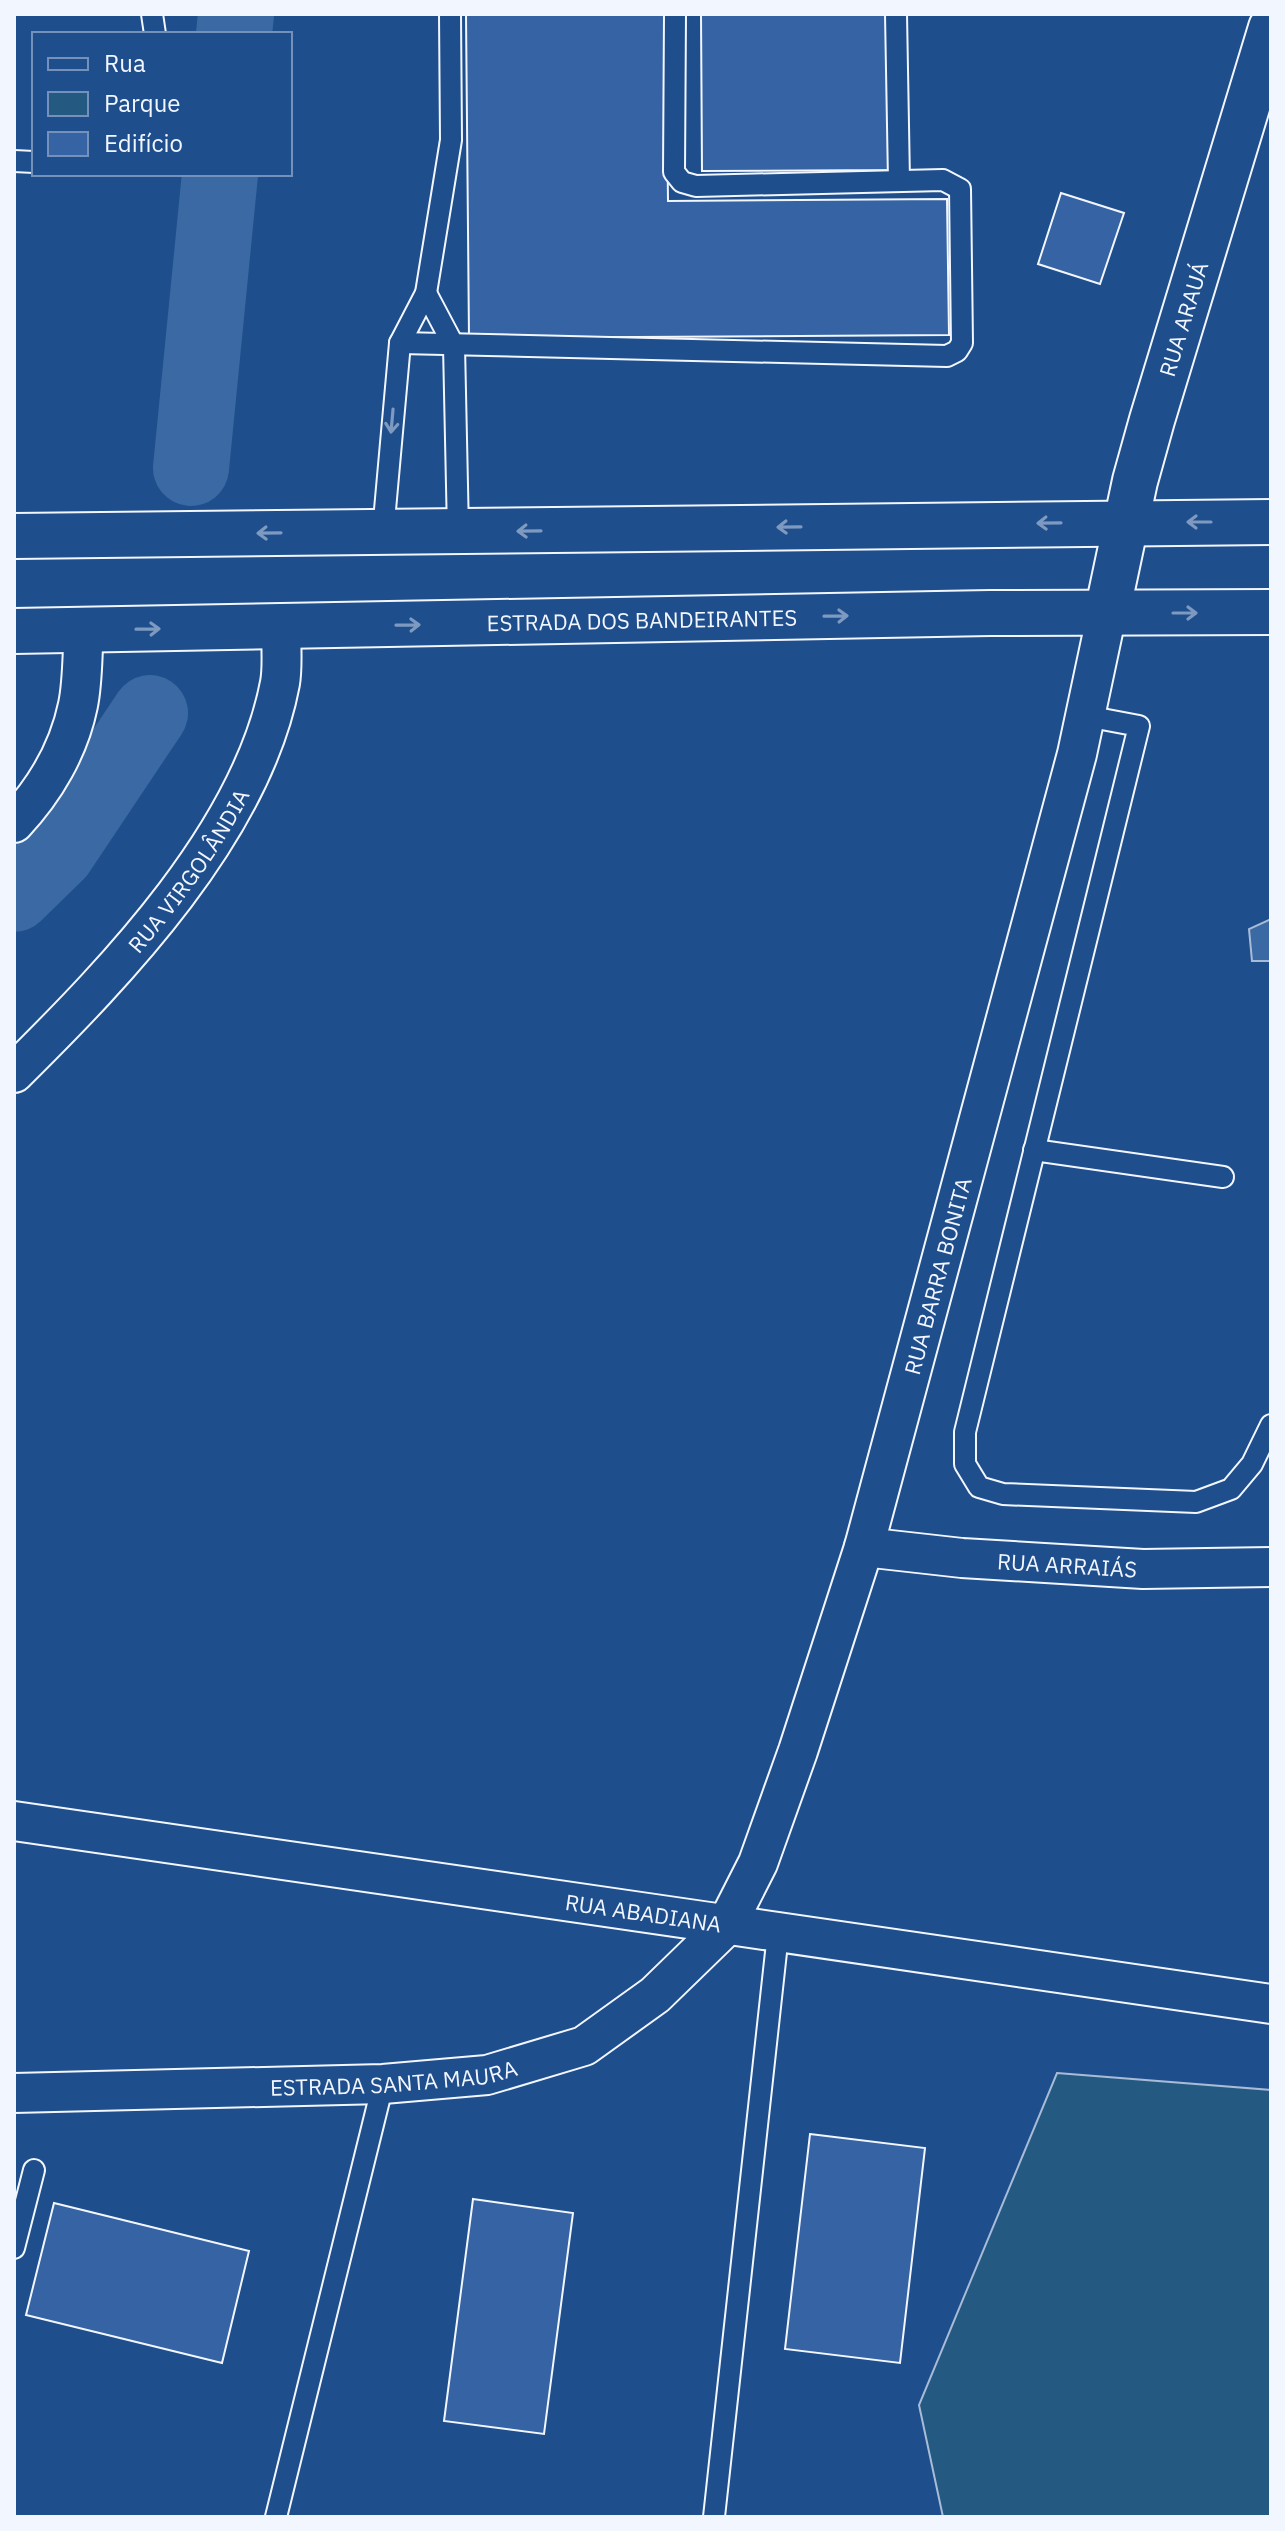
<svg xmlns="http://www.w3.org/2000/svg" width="1285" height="2531" font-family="'IBM Plex Sans',sans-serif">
  <rect width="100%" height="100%" fill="#1f4e8c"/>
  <!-- green -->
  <polygon fill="#245a82" stroke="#a8bbd7" stroke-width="2" points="1057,2073 1271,2090 1271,2517 943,2517 919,2405"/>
  <!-- water -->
  <polygon fill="#3b69a3" stroke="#a8bbd7" stroke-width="2" points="1271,919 1271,961 1252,961 1249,929"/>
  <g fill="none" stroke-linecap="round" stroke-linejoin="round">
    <!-- river -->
    <g stroke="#3b69a3" stroke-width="76">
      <polyline points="234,34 236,14"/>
      <polyline points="191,468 220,174"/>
      <polyline points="14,894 57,852 150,713"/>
    </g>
  </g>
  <!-- building -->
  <g fill="#3563a3" stroke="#f2f6ff" stroke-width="2">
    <polygon points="466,14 666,14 668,201 947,199 949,335 469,338"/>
    <polygon points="701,14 889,14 890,170 702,171"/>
    <polygon points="1061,193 1124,213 1100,284 1038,264"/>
    <polygon points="810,2134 925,2148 900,2363 785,2349"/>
    <polygon points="473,2199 573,2213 544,2434 444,2421"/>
    <polygon points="54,2203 249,2251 222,2363 26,2315"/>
  </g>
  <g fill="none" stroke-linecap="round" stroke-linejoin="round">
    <!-- lane casing -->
    <g stroke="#f2f6ff" stroke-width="24">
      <g id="lane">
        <polyline points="152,14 155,34"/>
        <polyline points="896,14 899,181"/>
        <polyline points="14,161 34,162"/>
        <polyline points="426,293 454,346 458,532"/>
        <polyline points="400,343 947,356 957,351 962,343 960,189 943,180 696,186 682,182 674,172 675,14"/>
        <polyline points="383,532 400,343 426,293 451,140 450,14"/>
        <polyline points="1086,716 1139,726 965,1432 965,1464 979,1487 1003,1494 1196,1502 1231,1489 1252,1464 1271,1425"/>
        <polyline points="1034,1150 1223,1177"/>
        <polyline points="14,2248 34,2170"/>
        <polyline points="276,2517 383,2084"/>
        <polyline points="714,2517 778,1934"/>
      </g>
    </g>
    <!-- street casing -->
    <g stroke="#f2f6ff" stroke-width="42">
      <g id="street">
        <path d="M14,823C45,790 69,749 78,705C83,681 82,654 84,630"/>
        <path id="s1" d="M14,1073C118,970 252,831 280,683C283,666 281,645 281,628"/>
        <path id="s2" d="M864,1547L962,1558L1143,1569L1271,1567"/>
        <path id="s3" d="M14,1821C433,1880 852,1944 1271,2004"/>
        <path id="s4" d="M14,2093L383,2084L487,2075L584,2046L655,1995L726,1926L758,1863L798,1751L864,1547L1077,754L1107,613"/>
      </g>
    </g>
    <!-- secondary casing -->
    <g stroke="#f2f6ff" stroke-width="48">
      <g id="secondary">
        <polyline points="14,536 1271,522"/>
        <path id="s5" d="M1107,613L1135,481L1152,420L1271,28"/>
        <path id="s6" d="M14,631L990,613L1271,612"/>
      </g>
    </g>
    <!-- lane -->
    <use href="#lane" stroke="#1f4e8c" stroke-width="20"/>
    <!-- street -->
    <use href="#street" stroke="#1f4e8c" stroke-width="38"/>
    <!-- secondary -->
    <use href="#secondary" stroke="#1f4e8c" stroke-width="44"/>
  </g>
  <!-- one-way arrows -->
  <defs><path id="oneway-shaft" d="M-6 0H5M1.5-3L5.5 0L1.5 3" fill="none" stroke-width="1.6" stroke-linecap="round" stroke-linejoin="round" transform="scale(2)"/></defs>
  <g stroke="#7e9ac0">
    <use href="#oneway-shaft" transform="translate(392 421) rotate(95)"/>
    <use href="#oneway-shaft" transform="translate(1199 522) rotate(-180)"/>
    <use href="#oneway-shaft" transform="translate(1049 523) rotate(179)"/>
    <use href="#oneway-shaft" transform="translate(789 527) rotate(179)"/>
    <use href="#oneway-shaft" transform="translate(529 531) rotate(179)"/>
    <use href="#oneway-shaft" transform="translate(269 533) rotate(179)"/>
    <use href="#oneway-shaft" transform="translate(1185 613)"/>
    <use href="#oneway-shaft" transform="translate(836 616) rotate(-1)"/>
    <use href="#oneway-shaft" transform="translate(408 625) rotate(-1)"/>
    <use href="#oneway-shaft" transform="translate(148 629) rotate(-1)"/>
  </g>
  <g text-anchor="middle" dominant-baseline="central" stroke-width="6" stroke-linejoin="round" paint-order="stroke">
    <!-- street labels -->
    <g font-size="22" fill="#f2f6ff" stroke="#1f4e8c">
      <text stroke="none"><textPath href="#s5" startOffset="304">RUA ARAUÁ</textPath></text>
      <text stroke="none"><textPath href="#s6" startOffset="628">ESTRADA DOS BANDEIRANTES</textPath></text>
      <text stroke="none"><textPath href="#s1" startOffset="268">RUA VIRGOLÂNDIA</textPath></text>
      <text stroke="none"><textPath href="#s4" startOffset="1446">RUA BARRA BONITA</textPath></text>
      <text stroke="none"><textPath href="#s2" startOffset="204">RUA ARRAIÁS</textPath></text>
      <text stroke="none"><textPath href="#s3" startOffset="636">RUA ABADIANA</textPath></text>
      <text stroke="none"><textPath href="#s4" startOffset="380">ESTRADA SANTA MAURA</textPath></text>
    </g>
  </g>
  <!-- border -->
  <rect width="1285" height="2531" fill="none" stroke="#f2f6ff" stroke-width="32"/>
  <!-- legend -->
  <rect x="32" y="32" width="260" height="144" fill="#1f4e8c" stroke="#7391ba" stroke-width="2"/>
  <rect x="48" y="58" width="40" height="12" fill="#1f4e8c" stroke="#7391ba" stroke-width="2"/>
  <text x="104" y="72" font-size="24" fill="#f2f6ff">Rua</text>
  <rect x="48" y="92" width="40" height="24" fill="#245a82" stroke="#7391ba" stroke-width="2"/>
  <text x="104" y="112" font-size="24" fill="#f2f6ff">Parque</text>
  <rect x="48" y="132" width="40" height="24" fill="#3563a3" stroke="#7391ba" stroke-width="2"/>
  <text x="104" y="152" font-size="24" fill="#f2f6ff">Edifício</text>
</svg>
